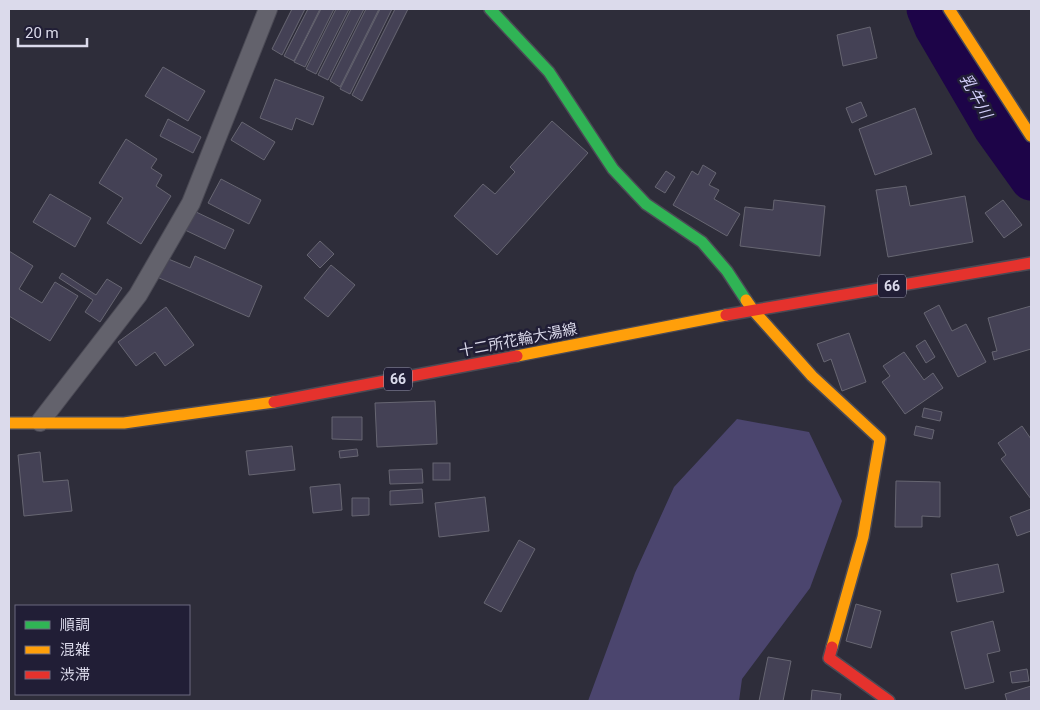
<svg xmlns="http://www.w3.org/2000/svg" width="1040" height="710" font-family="Roboto,'Noto Sans JP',sans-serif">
  <rect width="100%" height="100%" fill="#2e2d3a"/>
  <!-- green -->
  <polygon fill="#4b456e" points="737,419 809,432 842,501 810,588 742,679 739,701 588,701 635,573 674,487"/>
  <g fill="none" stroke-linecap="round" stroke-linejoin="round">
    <!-- river -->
    <polyline stroke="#1d0448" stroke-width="41" points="927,9 935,28 993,127 1031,180"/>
  </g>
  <!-- building -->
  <g fill="#444155" stroke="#676672">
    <polygon points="292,9 305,9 282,55 272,49"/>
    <polygon points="308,9 320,9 294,61 284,56"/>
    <polygon points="321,9 334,9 305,67 294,62"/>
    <polygon points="336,9 349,9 316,74 306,69"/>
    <polygon points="351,9 364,9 328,80 318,75"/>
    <polygon points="366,9 379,9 340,87 330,81"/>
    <polygon points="380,9 392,9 350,94 340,89"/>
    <polygon points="395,9 408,9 362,101 352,95"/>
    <polygon points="870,27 877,58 843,66 837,35"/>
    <polygon points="163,67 205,91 188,121 145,96"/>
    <polygon points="275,79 324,97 313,125 296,118 292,130 260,118"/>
    <polygon points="861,102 867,116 852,123 846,108"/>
    <polygon points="915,108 932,154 875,175 859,129"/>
    <polygon points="168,119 201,137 193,153 160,136"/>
    <polygon points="552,121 588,153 497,255 454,216 483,184 495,194 515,172 510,167"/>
    <polygon points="242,122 275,142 264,160 231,140"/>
    <polygon points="126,139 157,159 151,168 162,175 156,186 171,196 141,244 107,223 123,198 99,183"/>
    <polygon points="703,165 716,173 709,185 719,190 714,199 740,214 727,236 673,205 692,171 698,175"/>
    <polygon points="666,171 675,177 665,193 655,187"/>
    <polygon points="221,179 261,200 249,224 208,203"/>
    <polygon points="906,186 910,206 965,196 973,242 888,257 876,190"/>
    <polygon points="50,194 91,218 75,247 33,222"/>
    <polygon points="774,200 825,206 820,256 740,246 745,207 773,210"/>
    <polygon points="1003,200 1022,225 1004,238 985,213"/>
    <polygon points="194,211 234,230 225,249 185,230"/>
    <polygon points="320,241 334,254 320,268 307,255"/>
    <polygon points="9,251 33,266 19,289 42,303 55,282 78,296 50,341 9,316"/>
    <polygon points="195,256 262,286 249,317 157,277 166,258 190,268"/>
    <polygon points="331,265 355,285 328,317 304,298"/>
    <polygon points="62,273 96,295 107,279 122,288 100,322 85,312 93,300 59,278"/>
    <polygon points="939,305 952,331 966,324 986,362 958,377 924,313"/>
    <polygon points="1031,306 1031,349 994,360 992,352 997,351 988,318"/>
    <polygon points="166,307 194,345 165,366 155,352 136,366 118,342"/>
    <polygon points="849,333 866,382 842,391 831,359 824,362 817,344"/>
    <polygon points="925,340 935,357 926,363 916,346"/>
    <polygon points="904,352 924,380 933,373 943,388 905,414 882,382 890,376 883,366"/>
    <polygon points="435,401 437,444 377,447 375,403"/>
    <polygon points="924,408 942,412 940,421 922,417"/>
    <polygon points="332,417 362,417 362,440 332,439"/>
    <polygon points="916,426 934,430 932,439 914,435"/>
    <polygon points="1022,426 1031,439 1031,499 1001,459 1006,455 998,443"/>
    <polygon points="292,446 295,470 249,475 246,451"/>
    <polygon points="357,449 358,456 340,458 339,451"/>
    <polygon points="40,452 43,482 68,480 72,511 24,516 18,455"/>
    <rect x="433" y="463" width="17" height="17"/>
    <polygon points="422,469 423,483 390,484 389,470"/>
    <polygon points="896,481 940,482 940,517 922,516 922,527 895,527"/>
    <polygon points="340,484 342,510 313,513 310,487"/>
    <polygon points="422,489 423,503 390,505 390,491"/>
    <polygon points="485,497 489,531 439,537 435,503"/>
    <polygon points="352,498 369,498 369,515 352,516"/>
    <polygon points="1031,509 1031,531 1017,536 1010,517"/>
    <polygon points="519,540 535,549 501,612 484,603"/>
    <polygon points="998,564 1004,592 957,602 951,574"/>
    <polygon points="856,604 881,611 871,648 846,641"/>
    <polygon points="993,621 1000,651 987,654 994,682 965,689 951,632"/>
    <polygon points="768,657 791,661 783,701 759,701"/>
    <polygon points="1027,669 1029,681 1012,683 1010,672"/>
    <polygon points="1031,686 1031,701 1007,701 1005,694"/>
    <polygon points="812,690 841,694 840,701 811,701"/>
  </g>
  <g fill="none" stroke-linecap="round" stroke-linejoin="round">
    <!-- street casing -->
    <g stroke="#4b4a55" stroke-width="20">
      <polyline id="street" points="40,422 138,295 191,203 268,9"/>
    </g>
    <!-- fast casing -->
    <g stroke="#4b4a55" stroke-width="14">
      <polyline id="fast" points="490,9 549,72 613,169 646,204 702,242 727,271 746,300"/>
    </g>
    <!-- slow casing -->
    <g stroke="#4b4a55" stroke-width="14">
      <g id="slow">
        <polyline points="949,9 1031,136"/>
        <polyline points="746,300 753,310 812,376 880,439 863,537 832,647"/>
        <polyline points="517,356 726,315"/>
        <polyline points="9,423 124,423 274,402"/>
      </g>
    </g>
    <!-- jam casing -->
    <g stroke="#4b4a55" stroke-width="14">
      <g id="jam">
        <polyline points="726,315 1031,263"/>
        <polyline points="274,402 517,356"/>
        <polyline points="832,647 829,658 889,701"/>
      </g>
    </g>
    <!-- street -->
    <use href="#street" stroke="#63626c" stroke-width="18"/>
    <!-- fast -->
    <use href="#fast" stroke="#30b455" stroke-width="11"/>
    <!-- slow -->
    <use href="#slow" stroke="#ff9f0a" stroke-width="11"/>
    <!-- jam -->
    <use href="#jam" stroke="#e5322d" stroke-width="11"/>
  </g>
  <g text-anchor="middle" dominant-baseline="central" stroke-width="5" stroke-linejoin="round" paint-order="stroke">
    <!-- shield labels -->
    <g fill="#211e36" stroke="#a3a2b5" stroke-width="1">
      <rect x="878" y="274.5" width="28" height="23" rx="4"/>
      <rect x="384" y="367.5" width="28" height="23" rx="4"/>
    </g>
    <g font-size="14" font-weight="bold" fill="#dbdaeb">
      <text x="892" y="286">66</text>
      <text x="398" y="379">66</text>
    </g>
    <!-- street labels -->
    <g font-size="15" fill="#dbdaeb" stroke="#211e36">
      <text transform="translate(518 340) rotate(-11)">十二所花輪大湯線</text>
    </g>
    <!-- water labels -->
    <g font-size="16" font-style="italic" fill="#d0ccf8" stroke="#211e36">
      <text transform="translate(976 96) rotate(61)">乳牛川</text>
    </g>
  </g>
  <!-- border -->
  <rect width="1040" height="710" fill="none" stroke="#dbdaeb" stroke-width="20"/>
  <!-- legend -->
  <rect x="15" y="605" width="175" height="90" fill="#211e36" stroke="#6b697e"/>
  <rect x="25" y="621" width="25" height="8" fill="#30b455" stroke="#6b697e"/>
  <text x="60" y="630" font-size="15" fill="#dbdaeb">順調</text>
  <rect x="25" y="646" width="25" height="8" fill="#ff9f0a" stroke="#6b697e"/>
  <text x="60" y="655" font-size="15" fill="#dbdaeb">混雑</text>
  <rect x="25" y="671" width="25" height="8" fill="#e5322d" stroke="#6b697e"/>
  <text x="60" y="680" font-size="15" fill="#dbdaeb">渋滞</text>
  <!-- scale -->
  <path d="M18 38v8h69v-8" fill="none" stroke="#dbdaeb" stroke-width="2.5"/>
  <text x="25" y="38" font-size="15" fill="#dbdaeb" stroke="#211e36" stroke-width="4" paint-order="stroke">20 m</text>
</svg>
